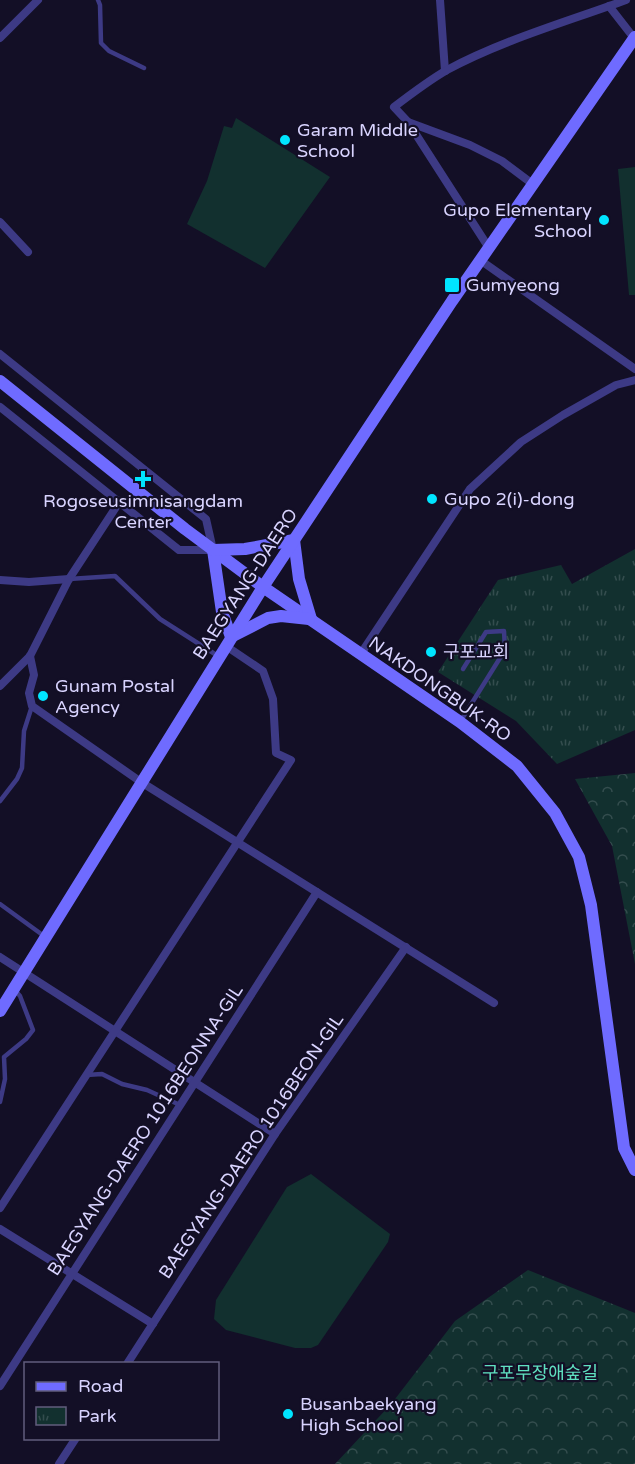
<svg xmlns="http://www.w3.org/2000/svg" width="635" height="1464" font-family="'Varela Round','Noto Sans KR',sans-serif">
  <defs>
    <pattern id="forest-crowns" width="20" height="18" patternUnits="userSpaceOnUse" patternTransform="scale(1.5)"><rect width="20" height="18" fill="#12302f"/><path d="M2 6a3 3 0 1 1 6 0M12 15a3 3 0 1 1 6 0" fill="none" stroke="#344d4e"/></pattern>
    <pattern id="park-tufts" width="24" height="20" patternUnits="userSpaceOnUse" patternTransform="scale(1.5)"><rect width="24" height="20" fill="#12302f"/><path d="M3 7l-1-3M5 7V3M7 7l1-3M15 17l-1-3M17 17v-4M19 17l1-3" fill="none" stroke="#344d4e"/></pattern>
  </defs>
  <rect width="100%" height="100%" fill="#130f26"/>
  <!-- grass -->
  <g fill="#12302f">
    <polygon points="236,118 330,177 265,268 187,224 207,181 224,126 232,128"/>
    <polygon points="635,167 635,295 629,295 618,169"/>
    <polygon points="311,1174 390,1234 388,1242 318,1345 311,1348 295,1348 226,1330 214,1319 216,1300 287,1187"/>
  </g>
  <!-- forest -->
  <g fill="url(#forest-crowns)">
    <polygon points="635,773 635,964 612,846 575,779"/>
    <polygon points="528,1270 635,1313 635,1464 335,1464 392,1403 455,1321"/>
  </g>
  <!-- park -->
  <polygon fill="url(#park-tufts)" points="635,549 635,730 557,764 516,721 438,672 498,580 561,565 572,584"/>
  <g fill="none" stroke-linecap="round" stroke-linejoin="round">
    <!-- lane -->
    <g stroke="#3d3a85" stroke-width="4.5">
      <polyline points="98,0 100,5 101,43 109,51 144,68"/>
      <polyline points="69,579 115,576 160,619 218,656"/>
      <polyline points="460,722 505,650 504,631 486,632 463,669"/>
      <polyline points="0,801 17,779 22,768 24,731 32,706"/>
      <polyline points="0,904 44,936"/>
      <polyline points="86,1075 102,1074 122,1084 147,1090 180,1105"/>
      <polyline points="0,1102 5,1079 4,1057 26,1039 33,1030 20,996 14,989"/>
    </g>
    <!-- street -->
    <g stroke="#3d3a85" stroke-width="8">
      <polyline points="440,0 445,71"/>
      <polyline points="609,6 634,38"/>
      <polyline points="0,38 38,0"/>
      <polyline points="408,122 470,145 502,161 534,185"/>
      <polyline points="0,222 28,252"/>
      <path d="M489,248L408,122L394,107C411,94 428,81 447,70C503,40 566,22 626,0"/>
      <polyline points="480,260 635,369"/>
      <polyline points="0,354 206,519 213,550 179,550 0,407"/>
      <polyline points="0,580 29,582 69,579"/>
      <polyline points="360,655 470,489 521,442 563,415 616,385 635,380"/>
      <polyline points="30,656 34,675 29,693 32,706 141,782 494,1003"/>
      <polyline points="0,686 30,656 69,579 120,501"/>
      <polyline points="0,957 275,1134"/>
      <polyline points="0,1208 291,760 276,753 273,699 263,671 226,646"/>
      <polyline points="0,1229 153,1324"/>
      <polyline points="127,1364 275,1134 406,947"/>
      <polyline points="0,1386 317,892"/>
      <polyline points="59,1464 76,1438"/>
    </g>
    <!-- secondary -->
    <g stroke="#6f6bff" stroke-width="12">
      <polyline points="0,381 185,529 263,587 460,722 517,766 555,813 579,857 591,905 624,1148 635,1170"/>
      <polyline points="294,540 299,579 311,619"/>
      <polyline points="213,550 222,612 231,637"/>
      <polyline points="213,550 245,549 294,540"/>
      <polyline points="233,636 268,618 281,616 309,619"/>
      <polyline points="0,1011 263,587 452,301 635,37"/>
    </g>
  </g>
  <!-- markers -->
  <g fill="#00e5ff" stroke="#130f26" stroke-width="2">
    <circle cx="285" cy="140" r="6"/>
    <circle cx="604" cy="220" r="6"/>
    <rect x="444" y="277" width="16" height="16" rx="3"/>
    <path d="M140 470h6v6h6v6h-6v6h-6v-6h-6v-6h6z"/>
    <circle cx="432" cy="499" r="6"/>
    <circle cx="431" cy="652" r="6"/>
    <circle cx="43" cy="696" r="6"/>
    <circle cx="288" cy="1414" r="6"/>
  </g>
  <g text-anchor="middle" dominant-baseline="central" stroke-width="4.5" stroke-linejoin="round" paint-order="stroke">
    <!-- poi labels -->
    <g font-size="18" fill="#d9d4ff" stroke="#130f26" text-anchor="start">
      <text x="297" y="130">Garam Middle<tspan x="297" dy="21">School</tspan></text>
      <text x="592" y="210" text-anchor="end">Gupo Elementary<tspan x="592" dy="21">School</tspan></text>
      <text x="466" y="285">Gumyeong</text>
      <text x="444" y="499">Gupo 2(i)-dong</text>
      <text x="143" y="501" text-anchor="middle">Rogoseusimnisangdam<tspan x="143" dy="21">Center</tspan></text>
      <text x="443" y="652">구포교회</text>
      <text x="55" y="686">Gunam Postal<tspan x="55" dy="21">Agency</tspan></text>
      <text x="300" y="1404">Busanbaekyang<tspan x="300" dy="21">High School</tspan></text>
    </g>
    <!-- street labels -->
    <g font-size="18" fill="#d9d4ff" stroke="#130f26">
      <text transform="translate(245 584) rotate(-57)">BAEGYANG-DAERO</text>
      <text transform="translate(440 689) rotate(35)">NAKDONGBUK-RO</text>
      <text transform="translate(145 1130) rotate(-57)">BAEGYANG-DAERO 1016BEONNA-GIL</text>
      <text transform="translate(251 1146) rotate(-56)">BAEGYANG-DAERO 1016BEON-GIL</text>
    </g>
    <!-- park labels -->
    <g font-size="18" fill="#5fe0c0" stroke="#130f26">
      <text x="540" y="1373">구포무장애숲길</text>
    </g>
  </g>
  <!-- legend -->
  <rect x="24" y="1362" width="195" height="78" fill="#130f26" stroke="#625e7d" stroke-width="1.5"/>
  <rect x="36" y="1382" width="30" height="9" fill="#6f6bff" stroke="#625e7d" stroke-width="1.5"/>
  <text x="78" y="1392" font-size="18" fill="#d9d4ff">Road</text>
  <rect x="36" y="1407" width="30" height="18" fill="url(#park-tufts)" stroke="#625e7d" stroke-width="1.5"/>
  <text x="78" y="1422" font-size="18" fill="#d9d4ff">Park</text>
</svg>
